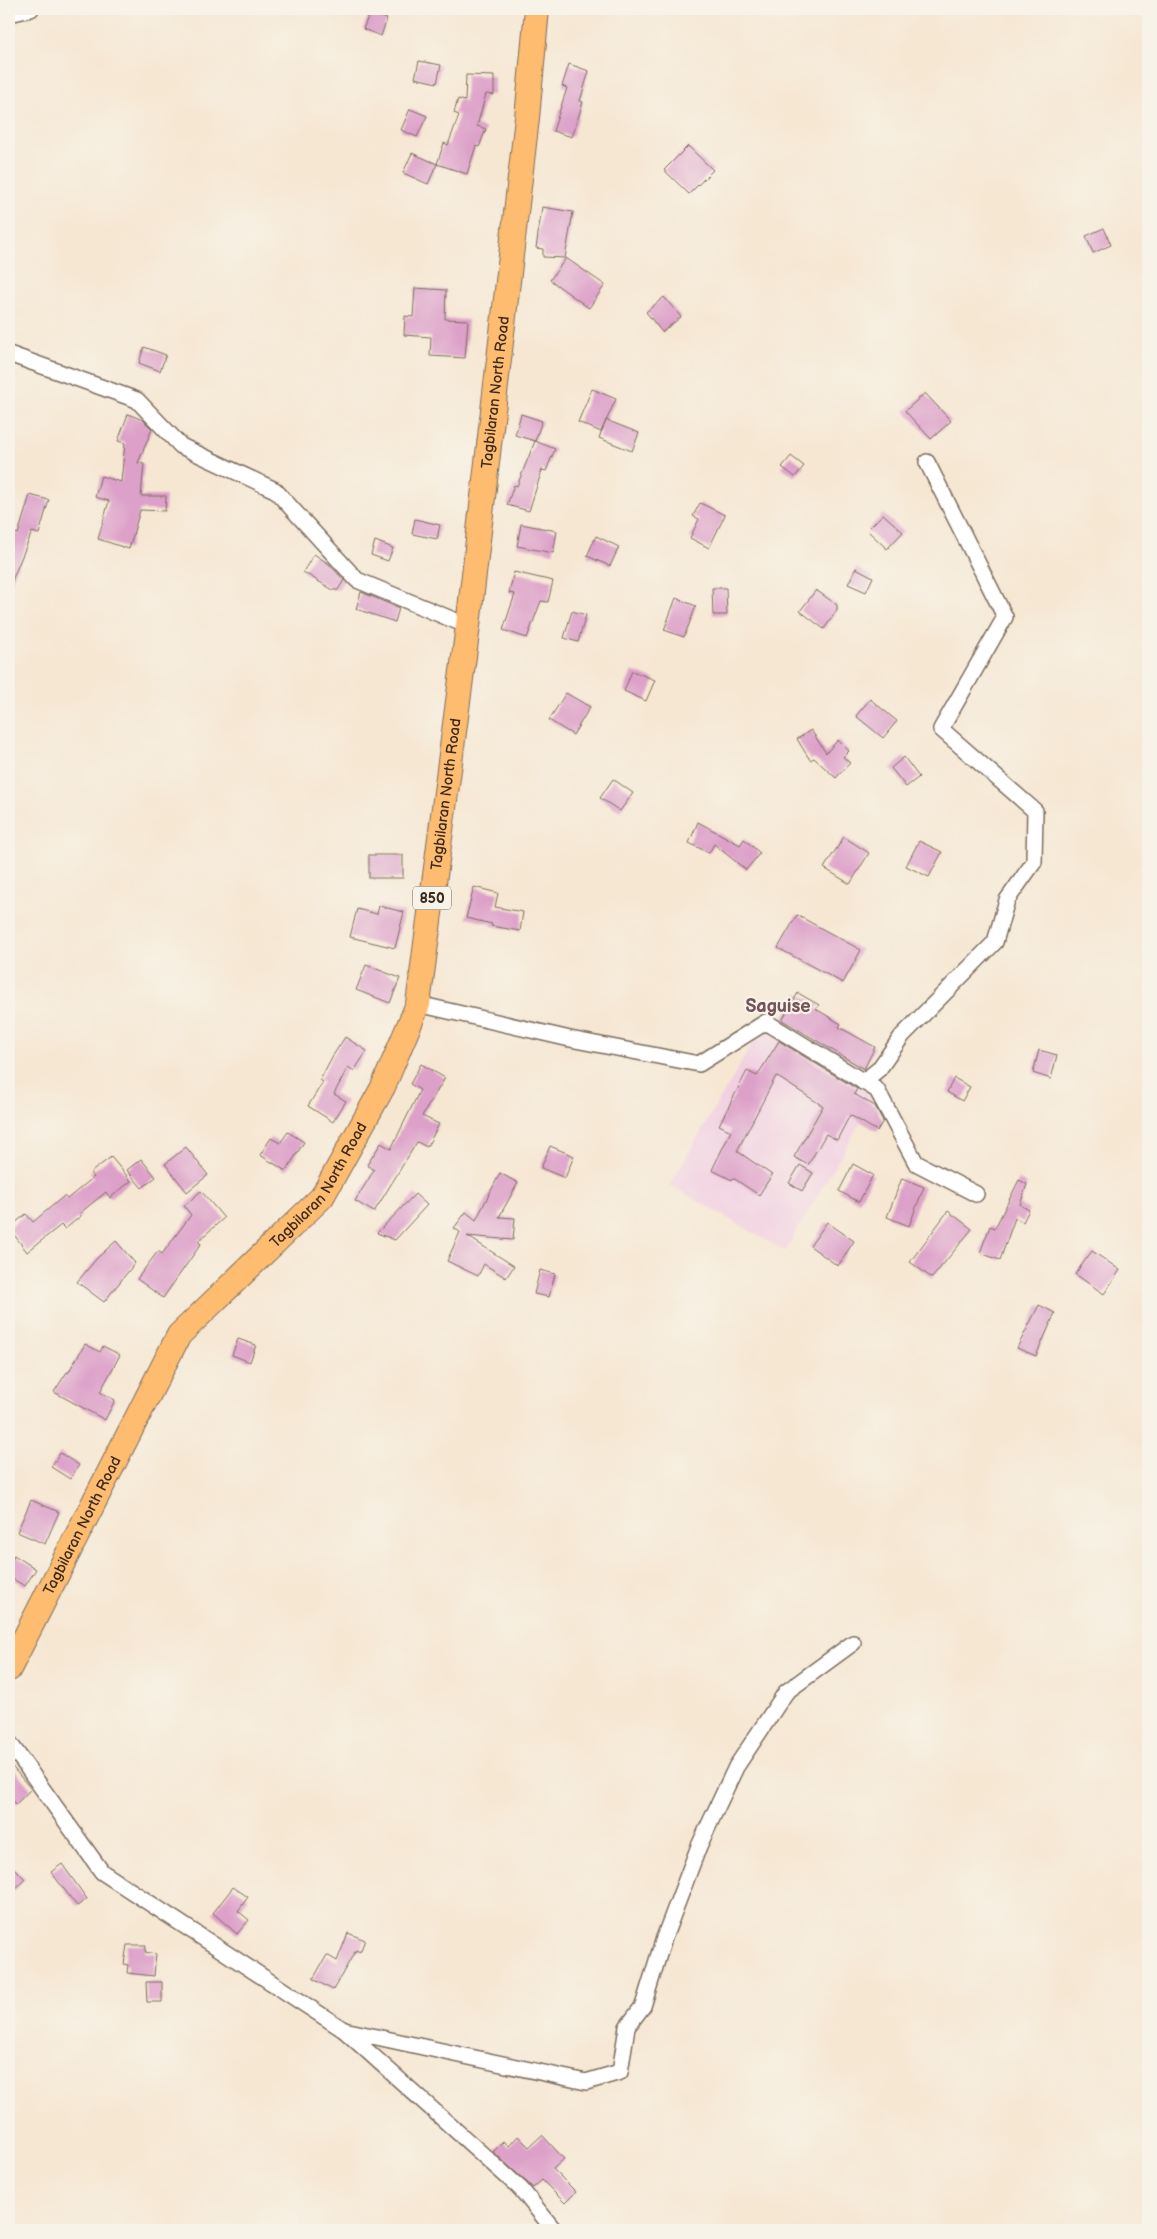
<svg xmlns="http://www.w3.org/2000/svg" width="1157" height="2239" font-family="'Balsamiq Sans',sans-serif">
  <rect width="100%" height="100%" fill="#f7f3e8"/>
  <filter id="ink" filterUnits="userSpaceOnUse"><feTurbulence type="fractalNoise" baseFrequency=".02" numOctaves="2"/><feDisplacementMap in="SourceGraphic" scale="10" xChannelSelector="R" yChannelSelector="G"/><feConvolveMatrix kernelMatrix="1 2 1 2 8 2 1 2 1" color-interpolation-filters="sRGB"/></filter>
  <filter id="wash" filterUnits="userSpaceOnUse"><feTurbulence type="fractalNoise" baseFrequency=".0096" numOctaves="4" result="noise"/><feDisplacementMap in="SourceGraphic" scale="20" xChannelSelector="R" yChannelSelector="G"/><feGaussianBlur stdDeviation="1.12" result="paint"/><feColorMatrix in="noise" values="0 0 0 0 0 0 0 0 0 0 0 0 0 0 0 0 0 1.4 0 .05"/><feComposite in="paint" operator="in"/></filter>
  <g filter="url(#wash)">
    <rect width="100%" height="100%" fill="#f6e7d3"/>
    <!-- built -->
    <polygon fill="#f2d0e2" points="761,1029 876,1096 785,1251 670,1185"/>
    <g id="blocks">
      <!-- building -->
      <g fill="#dda0c9">
        <polygon points="370,12 387,19 381,36 363,29"/>
        <polygon points="419,61 441,65 437,83 415,78"/>
        <polygon points="569,64 589,71 580,101 583,102 572,137 553,131 567,88 562,86"/>
        <polygon points="466,75 494,76 494,95 486,94 477,126 486,129 479,147 476,146 467,174 437,164 444,143 448,145 459,115 454,113 458,99 465,101"/>
        <polygon points="410,109 427,116 417,137 401,130"/>
        <polygon points="688,146 713,170 689,194 664,170"/>
        <polygon points="412,153 437,164 428,184 403,173"/>
        <polygon points="542,207 573,212 565,258 543,257 543,249 536,248"/>
        <polygon points="1104,228 1111,245 1093,253 1086,236"/>
        <polygon points="566,258 605,285 589,308 550,280"/>
        <polygon points="415,288 446,290 445,319 468,320 465,358 430,356 431,337 404,335 405,316 413,317"/>
        <polygon points="664,297 681,317 662,332 646,312"/>
        <polygon points="144,347 166,355 160,371 139,363"/>
        <polygon points="592,389 616,399 601,432 578,422"/>
        <polygon points="925,393 951,421 931,439 905,411"/>
        <polygon points="128,414 143,420 152,429 138,463 144,464 141,496 166,496 165,511 140,510 129,549 98,539 109,501 95,497 101,476 121,482 125,443 118,441"/>
        <polygon points="521,414 542,421 535,441 515,435"/>
        <polygon points="606,420 639,433 632,451 599,438"/>
        <polygon points="535,441 555,449 546,471 542,470 529,511 507,505 514,485 517,486"/>
        <polygon points="791,456 804,466 795,477 782,467"/>
        <polygon points="30,495 49,500 39,534 32,532 9,588 9,548 15,533 18,534"/>
        <polygon points="700,503 725,515 709,548 690,538 699,519 693,516"/>
        <polygon points="883,514 903,532 887,549 867,530"/>
        <polygon points="415,519 440,525 437,539 412,534"/>
        <polygon points="521,524 557,531 553,553 517,546"/>
        <polygon points="596,536 619,547 610,566 587,556"/>
        <polygon points="375,541 393,548 388,561 371,555"/>
        <polygon points="314,554 329,564 344,580 338,590 333,590 303,572"/>
        <polygon points="856,568 873,577 866,592 848,584"/>
        <polygon points="514,572 553,581 548,602 541,601 527,638 503,630 515,594 509,593"/>
        <polygon points="712,588 726,588 727,615 713,615"/>
        <polygon points="816,590 837,605 837,610 824,629 800,611"/>
        <polygon points="361,592 399,608 395,622 356,609"/>
        <polygon points="676,598 696,606 684,637 664,630"/>
        <polygon points="572,611 586,615 578,642 564,638"/>
        <polygon points="632,671 655,680 646,701 624,691"/>
        <polygon points="566,693 590,707 573,735 549,720"/>
        <polygon points="870,699 897,721 883,738 856,716"/>
        <polygon points="811,730 826,753 838,740 849,751 843,757 850,763 836,778 814,758 810,760 797,739"/>
        <polygon points="904,757 919,777 906,787 891,768"/>
        <polygon points="613,779 633,793 620,811 600,798"/>
        <polygon points="698,822 740,845 744,839 760,853 746,870 714,844 709,853 689,843"/>
        <polygon points="844,837 869,853 850,884 824,868"/>
        <polygon points="919,841 942,852 929,877 906,866"/>
        <rect x="369" y="855" width="34" height="23"/>
        <polygon points="474,887 498,893 495,907 523,912 520,931 491,926 492,924 466,918"/>
        <polygon points="379,906 404,912 395,948 350,937 357,909 377,914"/>
        <polygon points="797,915 861,950 843,983 778,948"/>
        <polygon points="366,965 400,978 390,1003 356,990"/>
        <polygon points="798,993 819,1005 816,1009 841,1024 839,1027 875,1047 864,1069 782,1020"/>
        <polygon points="345,1037 367,1051 354,1071 348,1067 334,1094 346,1101 333,1122 308,1106 323,1082 320,1080 332,1057"/>
        <polygon points="779,1041 857,1089 854,1094 875,1106 883,1121 877,1131 850,1115 837,1140 826,1134 808,1165 794,1157 823,1106 776,1076 737,1151 772,1175 759,1195 733,1178 732,1180 712,1170 731,1131 719,1125 747,1071 757,1076"/>
        <polygon points="1039,1050 1057,1055 1051,1079 1033,1073"/>
        <polygon points="421,1064 445,1078 422,1116 439,1124 427,1147 417,1142 374,1212 355,1201 374,1170 367,1165 381,1143 391,1149 420,1090 410,1084"/>
        <polygon points="954,1078 970,1087 962,1101 947,1092"/>
        <polygon points="288,1132 304,1142 286,1171 260,1155 271,1138 280,1143"/>
        <polygon points="550,1146 574,1156 565,1178 541,1168"/>
        <polygon points="186,1147 208,1175 187,1192 165,1164"/>
        <polygon points="111,1157 131,1181 110,1198 106,1192 80,1213 81,1216 65,1229 61,1225 27,1252 9,1228 26,1214 33,1222 64,1196 67,1199 94,1177 90,1173"/>
        <polygon points="141,1159 156,1177 142,1188 127,1170"/>
        <polygon points="853,1164 873,1175 859,1202 839,1191"/>
        <polygon points="800,1165 813,1173 802,1191 789,1183"/>
        <polygon points="500,1173 518,1183 499,1217 515,1218 513,1240 467,1236 514,1266 506,1278 484,1264 478,1276 447,1261 460,1232 454,1228 466,1212 476,1220"/>
        <polygon points="902,1178 924,1187 909,1226 887,1217"/>
        <polygon points="1019,1180 1027,1184 1020,1205 1029,1210 1023,1222 1015,1218 1000,1260 980,1253 990,1226 995,1228"/>
        <polygon points="201,1191 224,1218 198,1241 201,1244 163,1298 137,1279 158,1251 162,1254 191,1215 184,1206"/>
        <polygon points="415,1194 427,1205 395,1240 377,1233"/>
        <polygon points="948,1211 972,1229 932,1278 910,1262"/>
        <polygon points="827,1222 854,1241 838,1266 810,1246"/>
        <polygon points="116,1241 135,1263 104,1302 77,1282 97,1258"/>
        <polygon points="1092,1251 1120,1270 1104,1294 1075,1274"/>
        <polygon points="540,1270 555,1274 549,1297 534,1294"/>
        <polygon points="1039,1305 1055,1313 1036,1356 1017,1348"/>
        <polygon points="238,1339 256,1345 250,1362 232,1355"/>
        <polygon points="85,1344 100,1352 103,1346 120,1355 100,1392 115,1400 105,1420 54,1392 67,1372 68,1373"/>
        <polygon points="60,1453 79,1465 70,1479 51,1467"/>
        <polygon points="31,1500 59,1512 45,1544 17,1532"/>
        <polygon points="14,1555 36,1569 25,1586 9,1577 9,1564"/>
        <polygon points="9,1763 31,1789 16,1804 9,1796"/>
        <polygon points="9,1863 25,1879 9,1896"/>
        <polygon points="62,1864 87,1899 77,1906 51,1872"/>
        <polygon points="233,1887 248,1897 238,1911 249,1920 237,1934 213,1913"/>
        <polygon points="348,1933 365,1940 360,1952 356,1950 333,1990 313,1979 327,1955 337,1961"/>
        <polygon points="127,1945 146,1945 145,1952 156,1954 154,1976 127,1973 128,1965 124,1964"/>
        <polygon points="146,1982 162,1982 162,2002 147,2002"/>
        <polygon points="542,2135 564,2159 553,2169 576,2192 565,2203 542,2180 533,2188 493,2152 504,2141 509,2146 518,2136 529,2147"/>
      </g>
    </g>
  </g>
  <g filter="url(#ink)">
    <use href="#blocks" fill-opacity="0" stroke="#7c6c5d" stroke-width="1"/>
    <g fill="none" stroke-linecap="round" stroke-linejoin="round">
      <!-- minor casing -->
      <g stroke="#7c6c5d" stroke-width="18">
        <g id="minor">
          <polyline points="9,14 31,9"/>
          <polyline points="9,354 137,400 181,446 275,490 357,580 468,626"/>
          <polyline points="418,1004 570,1039 699,1064 766,1022 877,1090 916,1163 976,1194"/>
          <polyline points="863,1082 879,1069 902,1036 995,942 1007,900 1034,862 1035,811 941,729 1005,617 927,462"/>
          <polyline points="9,1742 102,1872 344,2030 521,2189 554,2230"/>
          <polyline points="344,2030 586,2082 620,2072 627,2027 643,2006 664,1938 699,1846 736,1767 786,1692 853,1643"/>
        </g>
      </g>
      <!-- primary casing -->
      <g stroke="#7c6c5d" stroke-width="26">
        <g id="primary">
          <path id="s1" d="M9,1669L179,1335L322,1197L383,1087L418,1004L468,626L527,118L537,9"/>
        </g>
      </g>
      <!-- minor -->
      <use href="#minor" stroke="#fff" stroke-width="15"/>
      <!-- primary -->
      <use href="#primary" stroke="#fdbc70" stroke-width="24"/>
    </g>
  </g>
  <g text-anchor="middle" dominant-baseline="central" stroke-width="4.5" stroke-linejoin="round" paint-order="stroke">
    <!-- shield labels -->
    <rect fill="#f7f3e8" stroke="#73665b" stroke-width="1" x="413" y="886.5" width="38" height="23" rx="4"/>
    <g font-size="14" font-weight="bold" fill="#3b2a1e">
      <text x="432" y="898">850</text>
    </g>
    <!-- street labels -->
    <g font-size="15" fill="#3b2a1e" stroke="#f7f3e8">
      <text stroke="none"><textPath href="#s1" startOffset="1406">Tagbilaran North Road</textPath></text>
      <text stroke="none"><textPath href="#s1" startOffset="1001">Tagbilaran North Road</textPath></text>
      <text stroke="none"><textPath href="#s1" startOffset="581">Tagbilaran North Road</textPath></text>
      <text stroke="none"><textPath href="#s1" startOffset="161">Tagbilaran North Road</textPath></text>
    </g>
    <!-- quarter labels -->
    <g font-size="18" font-weight="bold" fill="#74535a" stroke="#f7f3e8">
      <text x="778" y="1006">Saguise</text>
    </g>
  </g>
  <!-- margin -->
  <rect width="1157" height="2239" fill="none" stroke="#f7f3e8" stroke-width="30"/>
</svg>
